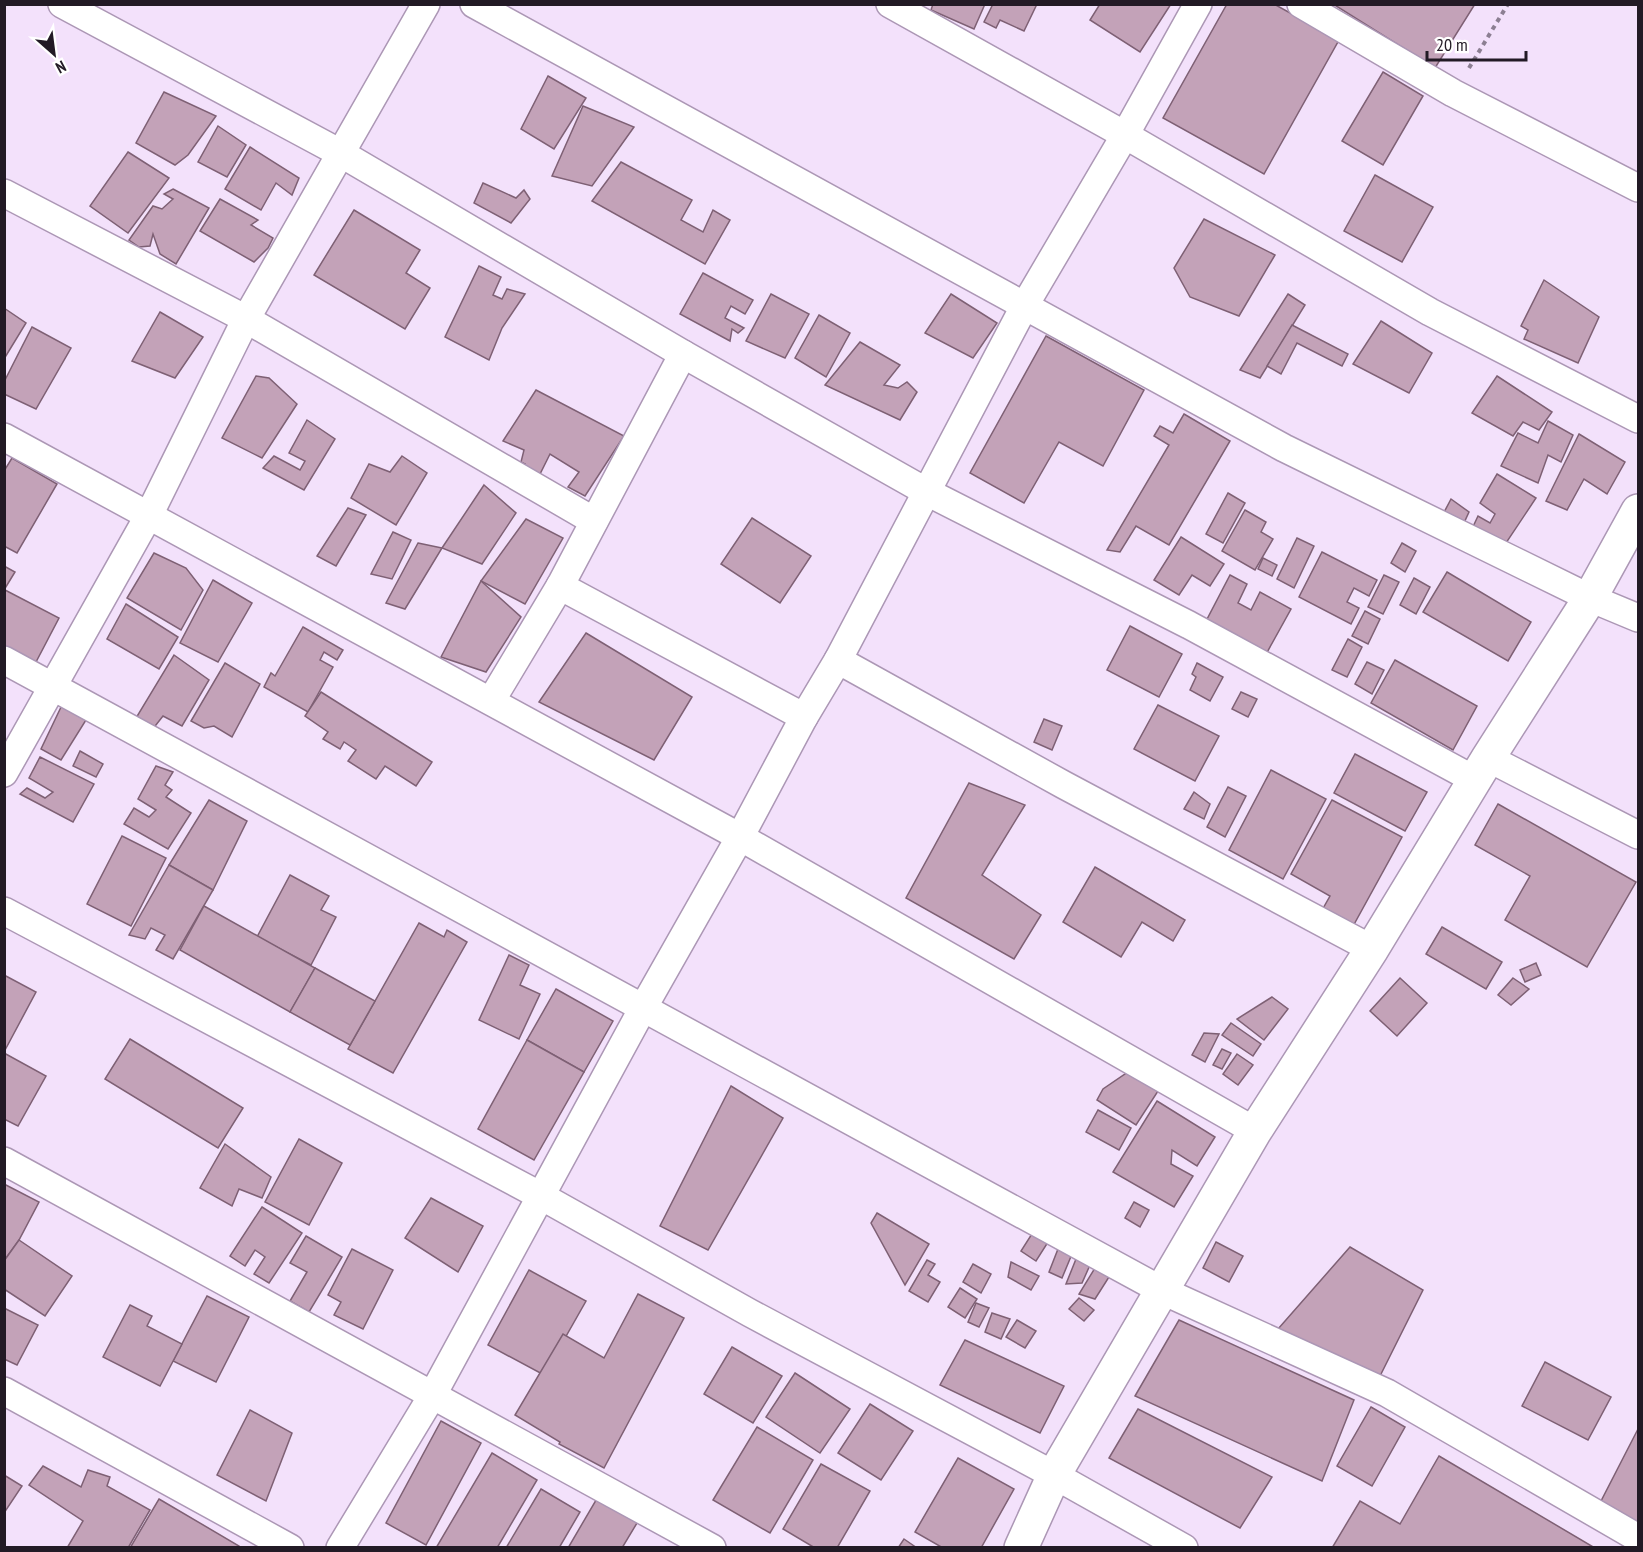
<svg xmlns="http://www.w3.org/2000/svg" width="1643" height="1552" font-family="'PT Sans Narrow',sans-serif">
  <rect width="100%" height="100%" fill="#f3e1fb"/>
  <!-- building -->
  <g fill="#c3a2b8" stroke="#7e6074" stroke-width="1.5">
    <polygon points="933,4 985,4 974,29 931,10"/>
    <polygon points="993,4 1037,4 1024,31 1000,20 996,28 984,22"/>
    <polygon points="1100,4 1171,4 1140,52 1090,20"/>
    <polygon points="1227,4 1274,4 1339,40 1264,174 1163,118"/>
    <polygon points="1333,4 1475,4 1435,68"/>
    <polygon points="1383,72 1423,96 1383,165 1342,141"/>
    <polygon points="548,76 586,98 554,149 521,129"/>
    <polygon points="164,92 216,116 188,155 175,165 136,143"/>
    <polygon points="583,106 634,127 592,186 552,176"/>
    <polygon points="218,126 246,145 227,177 198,162"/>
    <polygon points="250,147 299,178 292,195 276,183 261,210 225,189"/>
    <polygon points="128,152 169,178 128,233 90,206"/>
    <polygon points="621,162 692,200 681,220 703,232 713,210 730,220 705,264 592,201"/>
    <polygon points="1375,175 1433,207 1402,262 1344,231"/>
    <polygon points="483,183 516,198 524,190 530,199 511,223 474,203"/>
    <polygon points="173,189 209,208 176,264 160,254 153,234 150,246 139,247 129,240 153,206 162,209 173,199 164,194"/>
    <polygon points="220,199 258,220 251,225 273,238 268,248 254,262 200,231"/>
    <polygon points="354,210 420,250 406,273 430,288 405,329 314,275"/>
    <polygon points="1204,219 1275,255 1239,316 1190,297 1174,268"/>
    <polygon points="479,266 501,277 493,295 502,299 507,289 525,294 502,328 489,360 445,337"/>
    <polygon points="703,273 753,300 745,314 731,306 725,318 744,328 738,333 732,329 730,341 680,314"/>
    <polygon points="1544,280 1599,317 1578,363 1524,339 1528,330 1521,326"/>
    <polygon points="771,294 809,314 785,358 746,341"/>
    <polygon points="951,294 997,323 973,358 925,333"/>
    <polygon points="1288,294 1305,305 1260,378 1240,370"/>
    <polygon points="4,308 26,323 4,359"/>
    <polygon points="160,312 203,337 175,378 132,361"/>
    <polygon points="819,315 850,333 826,377 795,358"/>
    <polygon points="1381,321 1432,353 1409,393 1353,364"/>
    <polygon points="1292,325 1348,354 1342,366 1297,343 1281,374 1267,366"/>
    <polygon points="32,327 71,348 36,409 4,394 4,382"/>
    <polygon points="1046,336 1144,390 1103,466 1059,442 1024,503 970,473"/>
    <polygon points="860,342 900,365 884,385 898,388 907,382 917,392 900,420 825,385"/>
    <polygon points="256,376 269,378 297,404 262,458 222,438"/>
    <polygon points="1497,376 1552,412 1539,430 1523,422 1513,436 1472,413"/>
    <polygon points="536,390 624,436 585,496 568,487 579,472 550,454 539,476 521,471 525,464 521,462 524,450 503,441"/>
    <polygon points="1184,414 1230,441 1169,545 1136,526 1120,552 1107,550 1169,445 1154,436 1160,426 1173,433"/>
    <polygon points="307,420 335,439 304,490 263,468 274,456 300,470 305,461 289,453"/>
    <polygon points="1548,421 1573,435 1561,462 1548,455 1538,483 1501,466 1518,433 1538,443"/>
    <polygon points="1579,434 1625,462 1607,494 1584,479 1567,510 1546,501"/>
    <polygon points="402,456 427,473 396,525 351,498 369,464 390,472"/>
    <polygon points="12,458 57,484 17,553 4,546 4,471"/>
    <polygon points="1497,474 1536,498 1500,552 1471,531 1478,516 1490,523 1495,514 1480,503"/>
    <polygon points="484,485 516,513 482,564 442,548"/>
    <polygon points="1228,493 1245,503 1223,543 1206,534"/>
    <polygon points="1451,499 1469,512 1463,525 1441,518"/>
    <polygon points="348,508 366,515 336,566 317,556"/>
    <polygon points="1245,510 1266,522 1261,532 1273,539 1255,570 1222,551"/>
    <polygon points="752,518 811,556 780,603 721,564"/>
    <polygon points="526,519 563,538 525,604 481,581"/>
    <polygon points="393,532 411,540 392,579 371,574"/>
    <polygon points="1181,537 1224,564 1210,586 1192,575 1179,595 1154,580"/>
    <polygon points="1297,538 1314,546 1294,588 1277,579"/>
    <polygon points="418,543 442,548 405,609 386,603"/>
    <polygon points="1402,543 1416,551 1405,572 1391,563"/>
    <polygon points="1322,552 1377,580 1369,596 1354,588 1347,602 1359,608 1351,624 1299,597"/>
    <polygon points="154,553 186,568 203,590 181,630 127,598"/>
    <polygon points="1263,558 1277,565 1272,576 1258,569"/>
    <polygon points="4,566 15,572 4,590"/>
    <polygon points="1447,572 1531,622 1508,661 1423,612"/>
    <polygon points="1230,575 1247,584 1238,603 1251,610 1260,592 1291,609 1265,656 1204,625"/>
    <polygon points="1384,575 1399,582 1383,614 1368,607"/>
    <polygon points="1414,578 1430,587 1416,614 1400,605"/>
    <polygon points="213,580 252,603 218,662 180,643"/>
    <polygon points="481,581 521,617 486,672 441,657"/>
    <polygon points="5,590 59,618 36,662 4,646"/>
    <polygon points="126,604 178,637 159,669 107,639"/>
    <polygon points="1365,611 1380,619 1368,644 1352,636"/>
    <polygon points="1130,626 1182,654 1159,697 1107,670"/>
    <polygon points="303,627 343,650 337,660 324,652 320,660 333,667 308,712 264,687 271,673 275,676"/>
    <polygon points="586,633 692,697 654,760 539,702"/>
    <polygon points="1348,639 1362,647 1347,677 1332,670"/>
    <polygon points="174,655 209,680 182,726 163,716 152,730 136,718"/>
    <polygon points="1395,660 1477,706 1453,750 1371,703"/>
    <polygon points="1367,662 1384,670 1372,694 1355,684"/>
    <polygon points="225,663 260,684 232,737 214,726 204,728 191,721"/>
    <polygon points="1197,663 1223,677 1210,701 1190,690 1196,677 1192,674"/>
    <polygon points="321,692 432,762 416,786 385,766 376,779 348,761 356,750 344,742 340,749 323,739 328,732 305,716"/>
    <polygon points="1241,692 1257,699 1248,717 1232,709"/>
    <polygon points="62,705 86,720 61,760 41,749"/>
    <polygon points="1158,705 1219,736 1195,781 1134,749"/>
    <polygon points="1044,719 1062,726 1052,750 1034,742"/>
    <polygon points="80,751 103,764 96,777 73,766"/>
    <polygon points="1355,754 1427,792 1405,831 1334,793"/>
    <polygon points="40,757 94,784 73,822 20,794 27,788 45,798 53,792 29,778"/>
    <polygon points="156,766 173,772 165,785 172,790 166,797 191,813 168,849 124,824 134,808 149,817 156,810 138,799"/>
    <polygon points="1271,770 1326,799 1283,879 1229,850"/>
    <polygon points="969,783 1025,805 982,875 1041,915 1014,959 906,898"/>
    <polygon points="1228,787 1246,796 1225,837 1207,827"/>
    <polygon points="1194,792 1210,804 1204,819 1184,809"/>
    <polygon points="209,800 247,821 213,890 169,865"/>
    <polygon points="1332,800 1402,837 1352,928 1321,912 1330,896 1291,874"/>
    <polygon points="1498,804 1636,882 1587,967 1505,920 1530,876 1475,845"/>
    <polygon points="122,836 166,858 131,926 87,904"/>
    <polygon points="169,865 213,890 173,959 156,950 165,935 151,928 145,939 129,935"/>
    <polygon points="1095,867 1185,920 1173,941 1142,922 1121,957 1063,922"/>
    <polygon points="290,875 329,896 321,910 336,917 311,965 257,937"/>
    <polygon points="204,906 315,968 290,1012 180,950"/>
    <polygon points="419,923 444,937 447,930 467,942 393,1073 348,1049"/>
    <polygon points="1442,927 1502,962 1486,989 1426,954"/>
    <polygon points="509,955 529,965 520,985 540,994 519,1039 479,1020"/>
    <polygon points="1536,963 1541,975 1525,982 1520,970"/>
    <polygon points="315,968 375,1001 350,1045 290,1012"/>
    <polygon points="4,975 36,992 4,1052"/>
    <polygon points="1400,978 1427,1003 1397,1036 1370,1011"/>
    <polygon points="1513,978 1529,989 1511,1005 1498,995"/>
    <polygon points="556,989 613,1021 584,1072 527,1040"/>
    <polygon points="1272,997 1288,1009 1264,1040 1237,1019"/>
    <polygon points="1231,1023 1261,1044 1253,1056 1222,1035"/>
    <polygon points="1204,1033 1219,1034 1205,1062 1192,1055"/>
    <polygon points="130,1039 243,1108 218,1148 105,1079"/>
    <polygon points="527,1040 584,1072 534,1160 478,1129"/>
    <polygon points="1222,1049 1231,1053 1222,1069 1213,1065"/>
    <polygon points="4,1053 46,1076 18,1126 4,1119"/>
    <polygon points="1237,1054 1253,1065 1238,1085 1223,1074"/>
    <polygon points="1131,1070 1160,1088 1136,1125 1097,1100 1103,1089"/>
    <polygon points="731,1086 783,1118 708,1250 660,1226"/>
    <polygon points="1157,1101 1215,1137 1197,1166 1172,1150 1171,1164 1193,1176 1174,1207 1113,1172"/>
    <polygon points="1098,1110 1131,1128 1119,1150 1086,1132"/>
    <polygon points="299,1139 342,1163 309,1225 265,1202"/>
    <polygon points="225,1144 271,1177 262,1198 239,1189 232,1206 200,1188"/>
    <polygon points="4,1184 39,1202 19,1240 6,1258 4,1257"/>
    <polygon points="431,1198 483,1226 458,1272 405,1238"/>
    <polygon points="1134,1202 1149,1210 1140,1227 1125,1218"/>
    <polygon points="262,1207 302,1233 269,1283 254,1274 265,1257 255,1250 245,1266 230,1256"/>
    <polygon points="877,1213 929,1244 905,1285 871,1223"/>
    <polygon points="1035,1229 1050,1239 1036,1261 1021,1251"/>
    <polygon points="306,1236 342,1257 309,1312 290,1301 307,1272 290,1263"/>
    <polygon points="19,1240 72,1276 45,1316 4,1289 4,1261"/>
    <polygon points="1216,1242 1243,1256 1229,1282 1203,1268"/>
    <polygon points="1350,1247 1423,1290 1378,1380 1278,1329"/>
    <polygon points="352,1249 393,1270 363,1329 334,1315 341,1302 328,1295"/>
    <polygon points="1058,1249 1072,1254 1062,1278 1049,1272"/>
    <polygon points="1076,1259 1090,1265 1082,1283 1066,1284"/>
    <polygon points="927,1260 935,1264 928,1275 940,1282 928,1302 909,1291"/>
    <polygon points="1011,1262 1039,1276 1031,1290 1008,1277"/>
    <polygon points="973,1264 991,1274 981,1293 963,1282"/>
    <polygon points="1095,1268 1109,1277 1095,1299 1079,1294"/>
    <polygon points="529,1270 586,1301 544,1375 488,1345"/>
    <polygon points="960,1288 977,1299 965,1318 948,1307"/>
    <polygon points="638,1294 684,1318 604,1468 559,1444 560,1442 515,1415 563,1334 604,1358"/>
    <polygon points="207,1296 249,1317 216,1382 173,1361"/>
    <polygon points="1079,1298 1094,1310 1084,1321 1069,1309"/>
    <polygon points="976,1303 989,1308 979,1327 968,1322"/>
    <polygon points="130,1305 152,1316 147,1326 182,1344 160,1386 103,1357"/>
    <polygon points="4,1308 38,1325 17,1365 4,1359"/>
    <polygon points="992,1313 1010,1319 1001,1339 985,1332"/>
    <polygon points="1017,1320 1036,1331 1025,1348 1006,1337"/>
    <polygon points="1179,1320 1354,1400 1322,1481 1135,1396"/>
    <polygon points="965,1340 1064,1386 1040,1433 940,1385"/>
    <polygon points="732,1347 782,1376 753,1423 704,1394"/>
    <polygon points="1545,1362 1611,1397 1588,1440 1522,1406"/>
    <polygon points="795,1373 850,1409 820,1453 766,1417"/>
    <polygon points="870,1404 913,1431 881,1480 838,1453"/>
    <polygon points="1371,1407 1405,1427 1372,1486 1337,1466"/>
    <polygon points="1138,1409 1272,1477 1240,1528 1109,1458"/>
    <polygon points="250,1410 292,1433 266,1501 217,1475"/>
    <polygon points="441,1421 481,1443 426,1545 386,1523"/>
    <polygon points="757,1427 813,1460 770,1533 713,1500"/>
    <polygon points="1638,1429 1638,1523 1599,1505"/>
    <polygon points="492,1453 537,1480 497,1548 436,1548"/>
    <polygon points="1439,1456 1595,1548 1332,1548 1360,1501 1400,1524"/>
    <polygon points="958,1458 1014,1489 981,1548 943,1548 915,1532"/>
    <polygon points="821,1464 870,1491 837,1548 815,1548 783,1529"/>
    <polygon points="43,1466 81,1487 88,1470 110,1477 107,1486 150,1510 128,1548 67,1548 83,1521 29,1485"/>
    <polygon points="4,1475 22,1486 4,1513"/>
    <polygon points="541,1489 580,1512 559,1548 506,1548"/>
    <polygon points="599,1495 640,1518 622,1548 568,1548"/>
    <polygon points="159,1499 239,1546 238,1548 130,1548"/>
    <polygon points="904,1539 917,1548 898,1548"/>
  </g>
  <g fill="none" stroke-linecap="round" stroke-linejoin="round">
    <!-- street casing -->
    <g stroke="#ac97b5" stroke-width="30">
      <g id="street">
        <polyline points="62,4 342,154 683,354 927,492 1189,625 1475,780"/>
        <polyline points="474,4 1284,448 1590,598 1638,618"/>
        <polyline points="890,4 1125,135 1430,312 1638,419"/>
        <polyline points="1301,4 1453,93 1638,188"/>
        <polyline points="4,193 246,319 594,521"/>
        <polyline points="4,437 740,837 1255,1131"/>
        <polyline points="560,586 804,717"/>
        <polyline points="4,660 1163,1291 1387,1393 1638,1538"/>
        <polyline points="838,660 1064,785 1372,949"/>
        <polyline points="491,701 560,586 683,354"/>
        <polyline points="1488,758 1638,835"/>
        <polyline points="4,773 149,515 246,319 426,4"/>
        <polyline points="4,911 541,1196 750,1313 1054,1475 1184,1548"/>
        <polyline points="4,1161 712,1548"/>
        <polyline points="4,1391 290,1548"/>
        <polyline points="340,1548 432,1396 643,1008 740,837 804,717 838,660 1025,305 1125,135 1198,4"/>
      </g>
    </g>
    <!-- secondary casing -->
    <g stroke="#ac97b5" stroke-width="36">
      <polyline id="secondary" points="1021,1548 1054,1475 1255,1131 1372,949 1488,758 1590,598 1638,511"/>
    </g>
    <!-- path -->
    <polyline stroke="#8c7f92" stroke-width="4" stroke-dasharray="4.5 4.5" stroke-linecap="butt" points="1469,68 1508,4"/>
    <!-- street -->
    <use href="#street" stroke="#fff" stroke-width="27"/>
    <!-- secondary -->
    <use href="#secondary" stroke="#fff" stroke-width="33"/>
  </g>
  <!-- border -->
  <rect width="1643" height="1552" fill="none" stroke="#221a25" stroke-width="12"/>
  <!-- north arrow -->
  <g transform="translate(54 54) rotate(152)" stroke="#ffffff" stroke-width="4.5" paint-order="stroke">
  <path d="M0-4.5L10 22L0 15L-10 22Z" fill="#221a25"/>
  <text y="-9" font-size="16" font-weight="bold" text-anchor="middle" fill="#221a25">N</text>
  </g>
  <!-- scale -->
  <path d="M1427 51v9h99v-9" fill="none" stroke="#221a25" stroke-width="3"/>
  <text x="1436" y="51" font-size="18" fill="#221a25" stroke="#ffffff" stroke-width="4.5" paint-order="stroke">20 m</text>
</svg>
